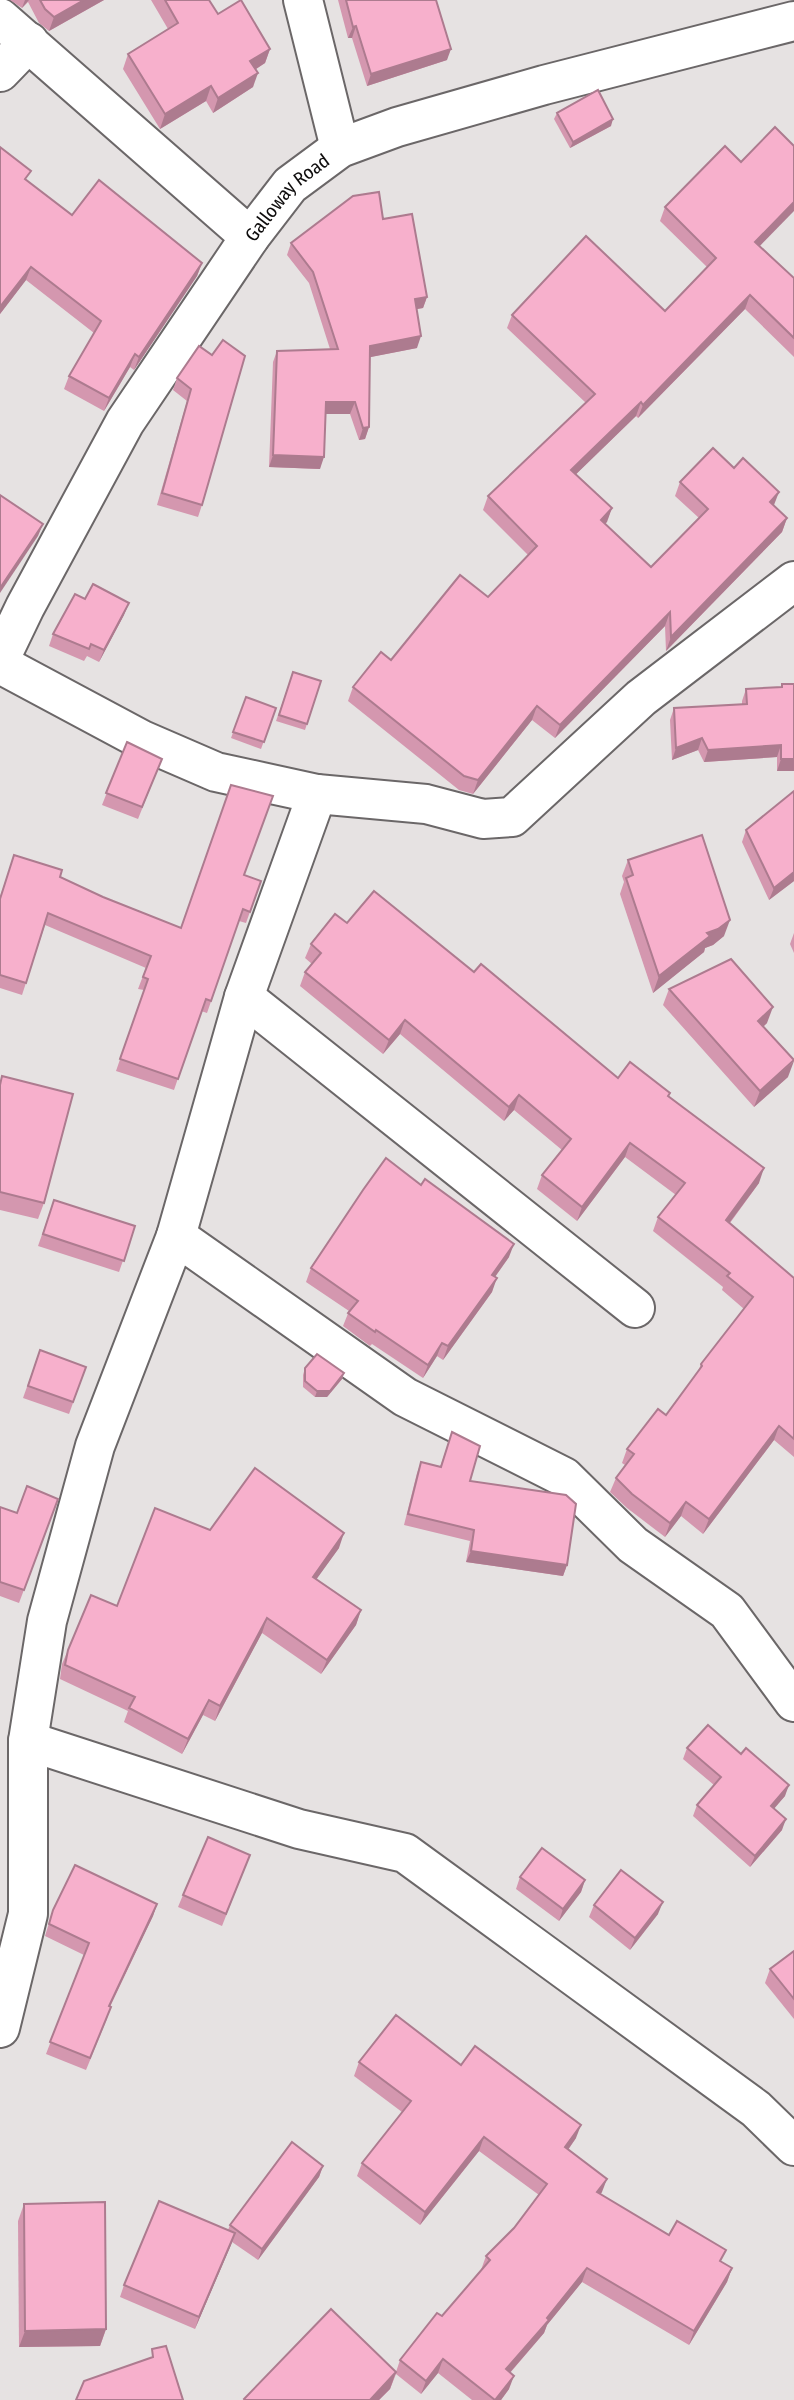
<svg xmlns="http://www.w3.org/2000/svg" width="794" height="2400" font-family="'Fira Sans Condensed',sans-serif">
  <rect width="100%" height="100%" fill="#e6e2e2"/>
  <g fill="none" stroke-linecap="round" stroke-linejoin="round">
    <!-- minor casing -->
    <g stroke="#6b6768" stroke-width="42">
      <g id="minor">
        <polyline points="303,0 340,148"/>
        <polyline points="0,18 250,237"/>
        <polyline points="0,72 29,42"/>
        <path id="s1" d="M0,659L25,607L125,422L250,237L290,185L340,148L397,127L544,85L794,21"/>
        <polyline points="0,664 142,740 216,772 317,794 244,997 176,1236 95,1446 47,1621 28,1741 28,1914 0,2028"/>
        <polyline points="317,794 426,804 483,819 512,817 641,698 794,581"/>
        <polyline points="244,997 635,1308"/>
        <polyline points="176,1236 405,1397 564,1477 633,1545 727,1611 794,1702"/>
        <polyline points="28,1741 299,1829 405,1853 756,2109 794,2146"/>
      </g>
    </g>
    <!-- minor -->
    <use href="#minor" stroke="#fff" stroke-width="38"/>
  </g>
  <!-- wall -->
  <g fill="#d497af">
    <polygon points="10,0 104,0 49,31 39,23 28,2 22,8"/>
    <polygon points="151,0 209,0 218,14 270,49 265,63 256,69 253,87 213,113 206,101 160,129 123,69 128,54 168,29"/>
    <polygon points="338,0 436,0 447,60 367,86 352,38 348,38"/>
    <polygon points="557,113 611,126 570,148 554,119"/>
    <polygon points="0,147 27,181 72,215 202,263 197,276 134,370 130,367 104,411 64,389 69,376 94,333 26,280 0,314"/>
    <polygon points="665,207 759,246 794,278 794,357 745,309 638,418 636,416 576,474 612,508 605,524 651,567 699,518 675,496 680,482 774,506 787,518 782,532 666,651 665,626 555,738 532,720 473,794 459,790 348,701 353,687 391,660 488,597 528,555 483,510 488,496 586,403 507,328 512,315 665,311 707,267 660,221"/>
    <polygon points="383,219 427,297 423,308 417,309 417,348 370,357 369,427 365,439 359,440 350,414 325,414 320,469 269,467 273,362 277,351 330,349 309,283 287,255 291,243"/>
    <polygon points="212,355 202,505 198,517 157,505 187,401 173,390 177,378"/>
    <polygon points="85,599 124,615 99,662 87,656 84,661 49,646 53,634"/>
    <polygon points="293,672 321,681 305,730 276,721"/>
    <polygon points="782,684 794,684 794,771 777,771 777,757 704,762 698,750 672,760 670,720 674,708 742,704 742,701 746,689 781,687"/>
    <polygon points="246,697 276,708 261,749 231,738"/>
    <polygon points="127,742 162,759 138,819 102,805"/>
    <polygon points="746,830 794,881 769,900 742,842"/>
    <polygon points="14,855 103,897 181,928 244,875 261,881 246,923 239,921 207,1013 201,1011 174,1090 116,1071 144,990 138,989 146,968 45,925 22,995 0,988 0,897"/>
    <polygon points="628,860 724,936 713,945 705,948 704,952 653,993 620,894 624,882 622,876"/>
    <polygon points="347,923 474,972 618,1078 670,1093 669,1097 759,1183 730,1223 794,1278 794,1457 774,1440 703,1534 681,1516 665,1537 627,1508 610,1492 616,1478 625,1465 622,1463 627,1449 666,1415 698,1372 701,1364 744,1309 722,1290 723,1287 653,1231 658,1217 676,1195 625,1157 577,1221 537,1189 542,1175 562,1150 514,1110 504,1121 400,1034 383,1054 300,986 305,972 312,964 305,958 311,944"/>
    <polygon points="794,933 794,953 790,944"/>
    <polygon points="669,989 767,1023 763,1027 788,1077 754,1107 663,1005"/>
    <polygon points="2,1076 44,1203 38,1219 0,1210 0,1082"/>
    <polygon points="54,1200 135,1226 119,1272 38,1246"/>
    <polygon points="509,1257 495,1277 492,1292 443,1360 437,1356 423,1378 372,1344 370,1346 343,1326 349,1311 306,1282 311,1268"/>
    <polygon points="40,1350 86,1367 69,1414 23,1398"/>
    <polygon points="305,1368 344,1373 342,1379 327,1397 315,1397 303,1387 303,1375"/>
    <polygon points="452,1432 470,1481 567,1565 563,1576 466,1562 470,1541 404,1525 417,1473 421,1462 440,1467"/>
    <polygon points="58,1499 19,1603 0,1596 0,1507 17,1513"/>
    <polygon points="210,1530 339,1548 316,1579 361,1610 356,1625 321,1674 262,1633 215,1721 203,1715 182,1754 124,1722 128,1711 60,1679 62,1664 68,1650 117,1606"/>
    <polygon points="687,1748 785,1796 774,1808 782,1830 750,1867 693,1816 697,1805 714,1785 683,1759"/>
    <polygon points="250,1855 222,1926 178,1907 183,1895"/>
    <polygon points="520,1877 585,1880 581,1892 559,1921 516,1889"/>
    <polygon points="157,1904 153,1916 110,2007 107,2019 86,2070 46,2054 84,1955 45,1936 53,1910"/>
    <polygon points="594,1905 658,1914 630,1950 589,1917"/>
    <polygon points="794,1951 794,2019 765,1983 770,1969"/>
    <polygon points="359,2062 461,2065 576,2138 568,2150 602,2192 600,2194 669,2235 732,2268 727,2282 689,2345 582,2282 547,2325 544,2333 510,2373 509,2389 501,2400 472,2400 438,2373 421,2394 396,2374 390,2389 379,2400 243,2400 244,2399 396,2372 400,2360 442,2316 481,2270 486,2256 514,2228 539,2195 479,2151 420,2225 357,2176 362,2163 402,2112 354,2076"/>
    <polygon points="323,2166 319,2177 258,2260 232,2242 195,2329 120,2297 124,2285 228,2230 230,2225"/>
    <polygon points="24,2204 106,2329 100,2346 19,2347 18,2221"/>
  </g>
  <!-- shaded-wall -->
  <g fill="#ad7b8f">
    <polygon points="25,0 29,0 22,8"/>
    <polygon points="84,0 104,0 49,31 54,17"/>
    <polygon points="356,26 352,38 348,38 353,27"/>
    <polygon points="270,49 265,63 245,76 250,61"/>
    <polygon points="451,49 447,60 367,86 371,74"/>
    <polygon points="258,73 253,87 213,113 218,98"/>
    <polygon points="211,86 206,101 160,129 165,114"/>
    <polygon points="613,119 611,126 570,148 573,142"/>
    <polygon points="794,202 794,211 750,256 755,242"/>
    <polygon points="202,263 197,276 134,370 139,357"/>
    <polygon points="31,267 26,280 0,314 0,307"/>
    <polygon points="750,295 745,309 638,418 643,405"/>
    <polygon points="427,297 423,308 411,310 415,299"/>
    <polygon points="421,336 417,348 366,358 370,346"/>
    <polygon points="135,354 130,367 104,411 109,398"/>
    <polygon points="326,402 355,402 350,414 321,414"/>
    <polygon points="641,402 636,416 567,483 571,470"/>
    <polygon points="369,427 365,439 359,440 363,428"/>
    <polygon points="273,455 324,457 320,469 269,467"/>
    <polygon points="779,492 774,505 765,516 770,502"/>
    <polygon points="612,508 607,522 596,534 601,520"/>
    <polygon points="787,518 782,532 666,651 671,637"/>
    <polygon points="43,524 38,536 0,593 0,588"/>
    <polygon points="129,603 124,615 99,662 104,650"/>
    <polygon points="670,612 665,626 555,738 560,725"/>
    <polygon points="537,706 532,720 473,794 478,780"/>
    <polygon points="702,738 698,750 672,760 676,748"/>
    <polygon points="781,745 777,757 704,762 708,750"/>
    <polygon points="781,759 794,759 794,771 777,771"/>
    <polygon points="794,872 794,881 769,900 774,888"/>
    <polygon points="730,920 724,936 713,945 705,948 704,952 653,993 659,976 707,933"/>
    <polygon points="773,1007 767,1023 752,1037 758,1021"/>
    <polygon points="405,1020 400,1034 383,1054 389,1040"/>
    <polygon points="794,1061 788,1077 754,1107 760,1091"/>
    <polygon points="519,1095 514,1110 504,1121 509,1107"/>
    <polygon points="630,1143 625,1157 577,1221 582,1207"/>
    <polygon points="764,1168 759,1183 721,1234 726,1220"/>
    <polygon points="514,1244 509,1257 487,1288 492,1275"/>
    <polygon points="497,1278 492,1292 443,1360 448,1346"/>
    <polygon points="442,1343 437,1356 423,1378 428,1365"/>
    <polygon points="344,1373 342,1379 327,1397 315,1397 317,1391"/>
    <polygon points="779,1426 774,1440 703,1534 709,1519"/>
    <polygon points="686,1502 681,1516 665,1537 670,1523"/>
    <polygon points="344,1533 339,1548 308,1591 313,1577"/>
    <polygon points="471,1551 567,1565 563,1576 466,1562"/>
    <polygon points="361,1610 356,1625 321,1674 327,1660"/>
    <polygon points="267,1618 262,1633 215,1721 220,1706"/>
    <polygon points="209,1700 203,1715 182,1754 188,1739"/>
    <polygon points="789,1785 785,1796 767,1817 771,1806"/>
    <polygon points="786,1819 782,1830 750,1867 755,1856"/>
    <polygon points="585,1880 581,1892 559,1921 563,1909"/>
    <polygon points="663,1902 658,1914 630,1950 635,1938"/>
    <polygon points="157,1904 153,1916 104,2018 109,2006"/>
    <polygon points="581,2125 576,2138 560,2161 565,2147"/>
    <polygon points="484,2137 479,2151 420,2225 425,2212"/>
    <polygon points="323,2166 319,2177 258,2260 262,2249"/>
    <polygon points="607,2179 602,2192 592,2206 597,2192"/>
    <polygon points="235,2233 231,2245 195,2329 199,2317"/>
    <polygon points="587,2268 582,2282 547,2325 544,2333 501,2383 506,2369"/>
    <polygon points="732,2268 727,2282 689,2345 694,2331"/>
    <polygon points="106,2329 100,2346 19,2347 25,2331"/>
    <polygon points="443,2359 438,2373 421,2394 426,2381"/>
    <polygon points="396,2372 390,2389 379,2400 370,2400"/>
    <polygon points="514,2376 509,2389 501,2400 495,2400"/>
  </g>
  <!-- building -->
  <g fill="#f7b0cc" stroke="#ad7b8f" stroke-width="2">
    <polygon points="40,0 84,0 54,17 45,9"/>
    <polygon points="165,0 209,0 218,14 241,0 270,49 250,61 258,73 218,98 211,86 165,114 128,54 178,23"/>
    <polygon points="346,0 436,0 451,49 371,74 356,26 353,27"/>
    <polygon points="598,90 613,119 573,142 557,113"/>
    <polygon points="775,127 794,146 794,202 755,242 794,278 794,338 750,295 643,405 641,402 571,470 612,508 601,520 651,567 708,509 680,482 713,448 734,468 743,458 779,492 770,502 787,518 671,637 670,612 560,725 537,706 478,780 464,776 353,687 381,652 391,660 460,575 488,597 537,546 488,496 595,394 512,315 586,236 665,311 716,258 665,207 725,146 741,162"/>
    <polygon points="0,147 31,171 25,179 72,215 99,180 202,263 139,357 135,354 109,398 69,376 101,321 31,267 0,307"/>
    <polygon points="379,192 383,219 412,214 427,297 415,299 421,336 370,346 369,427 363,428 355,402 326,402 324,457 273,455 277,351 338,349 313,272 291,243 353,196"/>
    <polygon points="223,340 245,356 202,505 162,493 191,389 177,378 199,346 212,355"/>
    <polygon points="0,495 43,524 0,588"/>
    <polygon points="93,584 129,603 104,650 91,644 89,649 53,634 75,594 85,599"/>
    <polygon points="293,672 321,681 307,724 279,715"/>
    <polygon points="782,684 794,684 794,759 781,759 781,745 708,750 702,738 676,748 674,708 747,704 746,689 782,687"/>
    <polygon points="246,697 276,708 264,742 233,732"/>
    <polygon points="127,742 162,759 142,807 106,793"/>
    <polygon points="231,785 273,796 244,875 261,881 250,912 243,909 211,1001 206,999 178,1079 120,1059 148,979 143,977 151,956 48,913 26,983 0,975 0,899 14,855 62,870 60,877 103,897 181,928"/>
    <polygon points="794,791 794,872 774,888 746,830"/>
    <polygon points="702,835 730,920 718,929 707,933 710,936 659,976 626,878 633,875 628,860"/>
    <polygon points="374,891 474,972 481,964 618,1078 630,1062 670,1093 668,1096 764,1168 726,1220 794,1278 794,1439 779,1426 709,1519 686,1502 670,1523 632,1494 616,1478 634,1454 627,1449 658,1409 666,1415 702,1366 701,1364 753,1297 727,1276 730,1273 658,1217 685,1183 630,1143 582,1207 542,1175 571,1139 519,1095 509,1107 405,1020 389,1040 305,972 321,953 311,944 335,914 347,923"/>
    <polygon points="731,959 773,1007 758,1021 794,1060 760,1091 669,989"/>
    <polygon points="2,1076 73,1094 44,1203 0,1192 0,1085"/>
    <polygon points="386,1158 421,1185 425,1179 514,1244 492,1275 497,1278 448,1346 442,1343 428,1365 376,1330 375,1332 348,1313 358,1301 311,1268 363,1190"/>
    <polygon points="54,1200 135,1226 124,1261 43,1234"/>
    <polygon points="40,1350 86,1367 73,1402 28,1386"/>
    <polygon points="317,1354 344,1373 330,1391 317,1391 305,1381 305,1368"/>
    <polygon points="452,1432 480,1446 470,1481 566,1495 576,1504 567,1565 471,1551 474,1530 408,1514 421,1462 441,1467"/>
    <polygon points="255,1468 344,1533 313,1577 361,1610 327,1660 267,1618 220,1706 209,1700 188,1739 129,1708 135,1697 65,1665 68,1650 91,1595 117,1606 155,1508 210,1530"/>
    <polygon points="27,1486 58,1499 24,1590 0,1582 0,1507 17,1513"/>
    <polygon points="708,1725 741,1754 746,1748 789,1785 771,1806 786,1819 755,1856 697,1805 721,1777 687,1748"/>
    <polygon points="208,1837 250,1855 226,1914 183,1895"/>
    <polygon points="542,1848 585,1880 563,1909 520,1877"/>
    <polygon points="75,1865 157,1904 109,2006 111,2007 90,2058 50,2042 89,1943 49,1924 53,1910"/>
    <polygon points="621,1870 663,1902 635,1938 594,1905"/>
    <polygon points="794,1951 794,1999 770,1969"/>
    <polygon points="396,2015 461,2065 475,2046 581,2125 565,2147 607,2179 597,2192 669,2235 677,2221 726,2250 720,2261 732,2268 694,2331 587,2268 547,2318 549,2320 506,2369 514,2376 495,2400 443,2359 426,2381 400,2360 437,2313 442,2316 490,2260 486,2256 514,2228 547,2184 484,2137 425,2212 362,2163 411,2101 359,2062"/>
    <polygon points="292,2142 323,2166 262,2249 230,2225"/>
    <polygon points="159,2201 235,2233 199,2317 124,2285"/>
    <polygon points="105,2202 106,2329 25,2331 24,2204"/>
    <polygon points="331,2309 396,2372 370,2400 245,2400 244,2399"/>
    <polygon points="166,2346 183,2400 76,2400 84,2381 153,2357 152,2349"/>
  </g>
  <g text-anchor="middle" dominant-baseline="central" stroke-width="5" stroke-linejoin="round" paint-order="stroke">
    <!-- street labels -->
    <g font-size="19" fill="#0f0d0d" stroke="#e6e2e2">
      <text stroke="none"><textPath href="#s1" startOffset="546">Galloway Road</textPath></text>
    </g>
  </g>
</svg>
